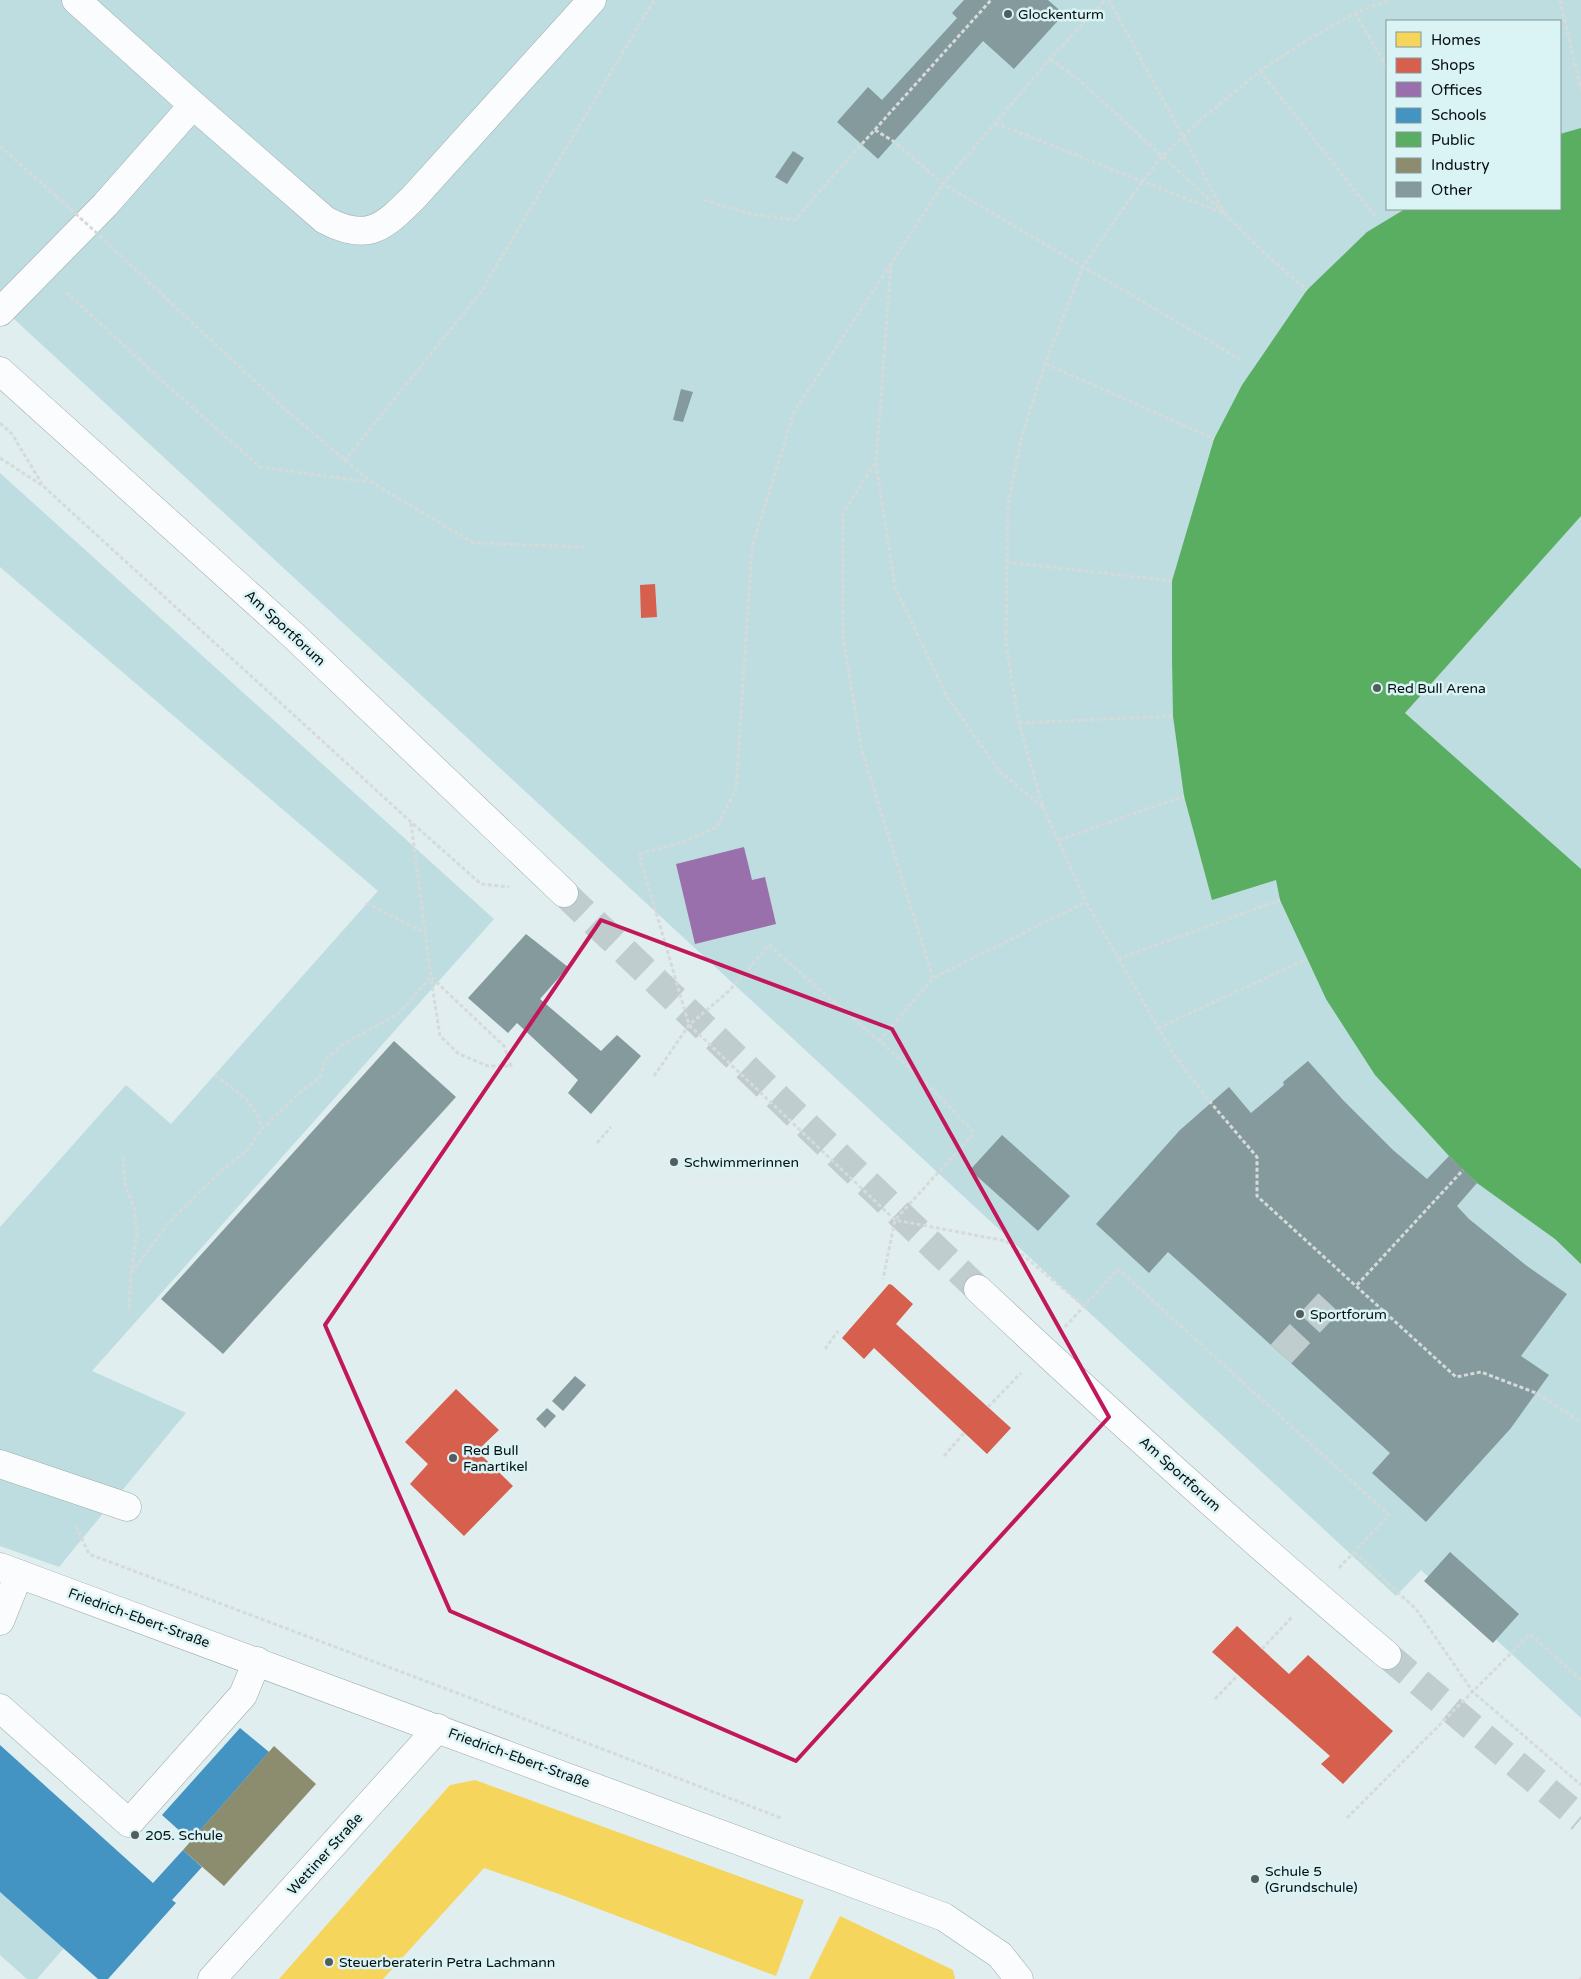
<svg xmlns="http://www.w3.org/2000/svg" width="1581" height="1979" font-family="'Varela Round',sans-serif">
  <rect width="100%" height="100%" fill="#e0eeef"/>
  <!-- green -->
  <g fill="#bedde0" fill-rule="evenodd">
    <path d="M0,0H1581V1718L1421,1570L1396,1596L0,306ZM1387,21H1560V209H1387Z"/>
    <polygon points="0,473 494,919 92,1371 186,1413 59,1567 0,1546 0,1227 126,1085 171,1124 378,891 0,567"/>
    <polygon points="0,1892 64,1948 37,1979 27,1979 0,1955"/>
  </g>
  <!-- homes -->
  <g fill="#f6d55c">
    <polygon points="475,1780 804,1900 776,1976 559,1894 484,1868 383,1979 279,1979 450,1785"/>
    <polygon points="840,1916 953,1970 955,1979 809,1979"/>
  </g>
  <!-- shops -->
  <g fill="#d6604d">
    <polygon points="655,584 657,617 641,618 640,585"/>
    <polygon points="889,1284 892,1285 913,1304 896,1324 1011,1428 987,1454 874,1348 864,1359 842,1338"/>
    <polygon points="456,1389 499,1430 477,1451 513,1486 464,1536 410,1484 428,1464 405,1442"/>
    <polygon points="1237,1626 1289,1674 1308,1655 1393,1731 1343,1784 1321,1764 1330,1756 1212,1652"/>
  </g>
  <!-- offices -->
  <polygon fill="#9970ab" points="744,847 752,880 765,877 776,924 695,944 676,864"/>
  <!-- schools -->
  <g fill="#4393c3">
    <polygon points="240,1728 269,1752 191,1841 162,1815"/>
    <polygon points="0,1745 153,1883 183,1850 202,1867 172,1900 176,1903 108,1979 98,1979 0,1892"/>
  </g>
  <!-- public -->
  <polygon fill="#5aae61" points="1581,128 1581,516 1405,713 1581,869 1581,1264 1555,1239 1477,1183 1463,1170 1449,1156 1375,1075 1326,999 1280,900 1276,880 1212,900 1184,796 1173,716 1172,659 1172,581 1214,439 1242,385 1307,290 1367,232 1405,209 1560,209 1560,134"/>
  <!-- industry -->
  <polygon fill="#8c8c6e" points="274,1746 316,1784 224,1886 183,1850"/>
  <!-- building -->
  <g fill="#859a9c">
    <polygon points="964,0 1048,0 1064,14 1014,69 983,41 878,159 837,122 868,87 882,100 957,18 952,13"/>
    <polygon points="793,151 804,158 787,184 775,177"/>
    <polygon points="681,389 693,392 683,422 673,420"/>
    <polygon points="526,934 568,967 540,999 601,1051 617,1035 641,1056 591,1114 568,1093 578,1080 517,1023 508,1033 468,998"/>
    <polygon points="394,1041 456,1097 223,1354 161,1299"/>
    <polygon points="1308,1061 1343,1100 1393,1150 1427,1179 1449,1156 1477,1183 1457,1206 1469,1219 1527,1266 1567,1294 1521,1356 1549,1375 1511,1428 1426,1522 1372,1473 1390,1453 1281,1354 1168,1252 1149,1273 1096,1224 1180,1130 1229,1087 1251,1113 1284,1085 1283,1082"/>
    <polygon points="1002,1135 1070,1196 1038,1231 970,1170"/>
    <polygon points="575,1376 586,1385 563,1411 552,1401"/>
    <polygon points="547,1408 556,1416 545,1428 536,1419"/>
    <polygon points="1450,1552 1519,1614 1493,1643 1424,1581"/>
  </g>
  <g fill="none" stroke-linecap="round" stroke-linejoin="round">
    <!-- minor-tunnel -->
    <polyline stroke="#bfcdce" stroke-width="28" stroke-dasharray="28 14" stroke-linecap="butt" points="1281,1354 1334,1297"/>
    <!-- major-tunnel -->
    <g stroke="#bfcdce" stroke-width="28" stroke-dasharray="28 14" stroke-linecap="butt">
      <polyline points="564,893 978,1289"/>
      <polyline points="1387,1655 1581,1819"/>
    </g>
    <!-- minor casing -->
    <g stroke="#a0aaab" stroke-width="29">
      <g id="minor">
        <path d="M76,0L193,105L325,220C368,243 384,227 414,197L592,0"/>
        <polyline points="0,312 105,205 193,105"/>
        <polyline points="0,1464 127,1507"/>
        <polyline points="0,1567 944,1917 1000,1955 1019,1979"/>
        <polyline points="0,1621 19,1574"/>
        <polyline points="0,1708 129,1823 243,1695 257,1661"/>
        <polyline points="212,1979 438,1728"/>
      </g>
    </g>
    <!-- major casing -->
    <g stroke="#a0aaab" stroke-width="29">
      <g id="major">
        <polyline points="0,371 293,635 564,893"/>
        <path d="M978,1289C1111,1414 1247,1537 1387,1655"/>
      </g>
    </g>
    <!-- path -->
    <g stroke="#d6dada" stroke-width="3" stroke-dasharray="4 2.5" stroke-linecap="butt">
      <polyline points="1109,0 1225,214"/>
      <polyline points="1560,0 1581,90"/>
      <polyline points="1355,13 1387,67"/>
      <polyline points="1050,59 1080,81 1223,212"/>
      <polyline points="1260,71 1375,216"/>
      <polyline points="1199,121 1260,71 1305,41 1355,13 1389,0"/>
      <polyline points="995,123 1225,214 1263,252 1307,290"/>
      <polyline points="875,130 893,141 943,184 1243,361"/>
      <polyline points="0,146 56,196"/>
      <polyline points="1132,196 1083,266 1045,364 1021,439 1008,505 1006,644 1019,723 1043,807 1086,902 1174,1055 1211,1103 1257,1157 1257,1196 1456,1377 1481,1372 1536,1393 1581,1422"/>
      <polyline points="704,200 751,214 796,220 810,202 991,0"/>
      <polyline points="110,246 287,411 371,482 474,543 584,547"/>
      <polyline points="891,264 794,412 752,547 736,789 717,827 687,841 639,854 689,1025 895,1220 1006,1241 1084,1306"/>
      <polyline points="66,292 168,386 260,467 369,482"/>
      <polyline points="1046,364 1214,439"/>
      <polyline points="0,423 12,434 42,484"/>
      <polyline points="0,458 43,486 411,822 481,884 509,887"/>
      <polyline points="344,461 481,292 649,8 655,0"/>
      <polyline points="875,463 843,513 843,636 862,751 933,978"/>
      <polyline points="1007,562 1172,581"/>
      <polyline points="1019,723 1173,716"/>
      <polyline points="1043,807 1000,772 947,697 895,587 876,463 891,264 943,184 1050,59 1105,0"/>
      <polyline points="411,823 431,977 504,1046 511,1066 488,1066 459,1054 440,1036 431,978"/>
      <polyline points="1059,840 1184,796"/>
      <polyline points="366,903 425,933"/>
      <polyline points="1118,959 1280,900"/>
      <polyline points="1158,1028 1307,959"/>
      <polyline points="879,1041 933,978 1086,902"/>
      <polyline points="215,1075 246,1099 257,1114 262,1129"/>
      <path d="M654,1076L689,1025L729,991L769,945C837,1007 913,1064 974,1133L895,1220L883,1279"/>
      <polyline points="597,1143 611,1127"/>
      <polyline points="123,1157 125,1185 134,1207 137,1234 131,1273 129,1310"/>
      <polyline points="131,1273 170,1221 222,1170 247,1150 262,1129 297,1095 320,1077 325,1060 343,1044 398,1014 431,977"/>
      <polyline points="1357,1285 1463,1170"/>
      <polyline points="1065,1327 1118,1269 1389,1515 1338,1569"/>
      <polyline points="825,1349 838,1331"/>
      <polyline points="988,1407 1021,1373"/>
      <polyline points="944,1456 964,1433"/>
      <polyline points="76,1526 89,1554 452,1691 781,1818"/>
      <polyline points="1354,1552 1416,1609 1473,1692 1581,1785"/>
      <polyline points="1262,1649 1292,1617"/>
      <polyline points="1215,1699 1238,1675"/>
      <polyline points="1347,1818 1530,1634 1581,1680"/>
      <polyline points="1580,1979 1581,1978"/>
    </g>
    <!-- minor -->
    <use href="#minor" stroke="#fafcfd" stroke-width="28"/>
    <!-- major -->
    <use href="#major" stroke="#fafcfd" stroke-width="28"/>
    <!-- path-bridge -->
    <g stroke="#d6dada" stroke-width="3" stroke-dasharray="4 2.5" stroke-linecap="butt">
      <polyline points="56,196 110,245"/>
      <polyline points="1132,196 1157,162 1199,121"/>
    </g>
  </g>
  <!-- marked area -->
  <path fill="none" stroke="#c2185b" stroke-width="4" stroke-linejoin="round" d="M601,920L892,1029L1109,1417L796,1761L450,1611L325,1325Z"/>
  <!-- markers -->
  <g fill="#535d5e" stroke="#daf3f5" stroke-width="2">
    <circle cx="1008" cy="14" r="5"/>
    <circle cx="1377" cy="688" r="5"/>
    <circle cx="674" cy="1162" r="5"/>
    <circle cx="1300" cy="1314" r="5"/>
    <circle cx="453" cy="1458" r="5"/>
    <circle cx="135" cy="1835" r="5"/>
    <circle cx="1255" cy="1879" r="5"/>
    <circle cx="329" cy="1962" r="5"/>
  </g>
  <g text-anchor="middle" dominant-baseline="central" stroke-width="5" stroke-linejoin="round" paint-order="stroke">
    <!-- poi labels -->
    <g font-size="14" fill="#070f10" stroke="#daf3f5" text-anchor="start">
      <text x="1018" y="14">Glockenturm</text>
      <text x="1387" y="688">Red Bull Arena</text>
      <text x="684" y="1162">Schwimmerinnen</text>
      <text x="1310" y="1314">Sportforum</text>
      <text x="463" y="1450">Red Bull<tspan x="463" dy="16">Fanartikel</tspan></text>
      <text x="145" y="1835">205. Schule</text>
      <text x="1265" y="1871">Schule 5<tspan x="1265" dy="16">(Grundschule)</tspan></text>
      <text x="339" y="1962">Steuerberaterin Petra Lachmann</text>
    </g>
    <!-- street labels -->
    <g font-size="14" fill="#070f10" stroke="#daf3f5">
      <text transform="translate(285 628) rotate(43)">Am Sportforum</text>
      <text transform="translate(1180 1474) rotate(42)">Am Sportforum</text>
      <text transform="translate(139 1618) rotate(20)">Friedrich-Ebert-Straße</text>
      <text transform="translate(519 1758) rotate(20)">Friedrich-Ebert-Straße</text>
      <text transform="translate(325 1854) rotate(-48)">Wettiner Straße</text>
    </g>
  </g>
  <!-- legend -->
  <rect x="1386" y="20" width="175" height="190" fill="#daf3f5" stroke="#869899"/>
  <rect x="1396" y="32" width="25" height="15" fill="#f6d55c" stroke="#869899"/>
  <text x="1431" y="45" font-size="15" fill="#070f10">Homes</text>
  <rect x="1396" y="58" width="25" height="15" fill="#d6604d" stroke="#869899"/>
  <text x="1431" y="70" font-size="15" fill="#070f10">Shops</text>
  <rect x="1396" y="82" width="25" height="15" fill="#9970ab" stroke="#869899"/>
  <text x="1431" y="95" font-size="15" fill="#070f10">Offices</text>
  <rect x="1396" y="108" width="25" height="15" fill="#4393c3" stroke="#869899"/>
  <text x="1431" y="120" font-size="15" fill="#070f10">Schools</text>
  <rect x="1396" y="132" width="25" height="15" fill="#5aae61" stroke="#869899"/>
  <text x="1431" y="145" font-size="15" fill="#070f10">Public</text>
  <rect x="1396" y="158" width="25" height="15" fill="#8c8c6e" stroke="#869899"/>
  <text x="1431" y="170" font-size="15" fill="#070f10">Industry</text>
  <rect x="1396" y="182" width="25" height="15" fill="#859a9c" stroke="#869899"/>
  <text x="1431" y="195" font-size="15" fill="#070f10">Other</text>
</svg>
